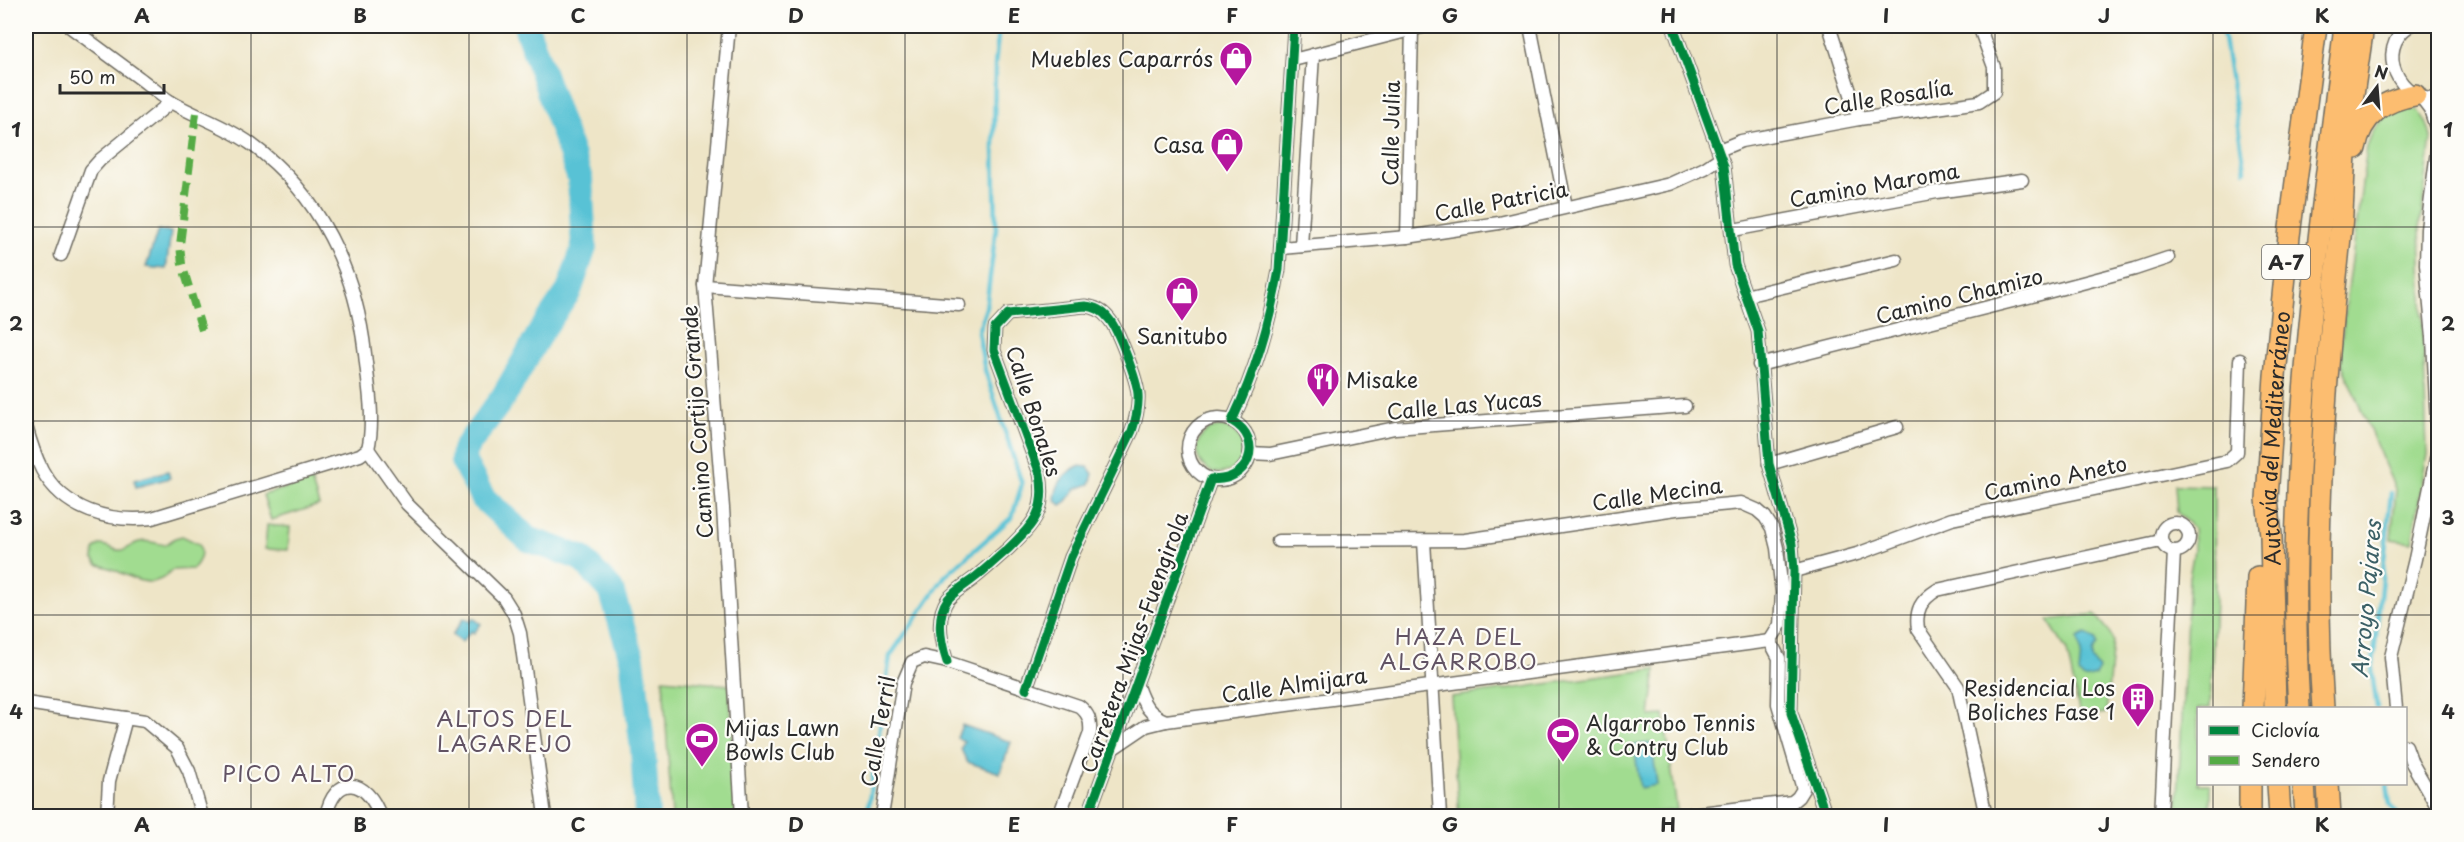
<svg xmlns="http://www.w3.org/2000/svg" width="2464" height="842" font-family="'Playpen Sans',sans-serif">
  <rect width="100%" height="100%" fill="#fdfcf7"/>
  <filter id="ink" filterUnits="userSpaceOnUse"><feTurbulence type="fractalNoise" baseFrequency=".0167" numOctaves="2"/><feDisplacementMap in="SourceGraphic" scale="12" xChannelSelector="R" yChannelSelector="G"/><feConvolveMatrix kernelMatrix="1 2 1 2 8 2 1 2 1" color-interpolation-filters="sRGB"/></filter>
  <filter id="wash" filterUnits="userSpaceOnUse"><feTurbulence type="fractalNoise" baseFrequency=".008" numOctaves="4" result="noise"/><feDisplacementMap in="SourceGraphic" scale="24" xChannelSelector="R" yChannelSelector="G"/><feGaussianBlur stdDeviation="1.35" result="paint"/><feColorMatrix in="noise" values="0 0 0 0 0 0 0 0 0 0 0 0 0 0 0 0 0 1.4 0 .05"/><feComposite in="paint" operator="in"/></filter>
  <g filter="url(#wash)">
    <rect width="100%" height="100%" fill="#eee5c7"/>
    <!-- green -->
    <g fill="#a1dc90" stroke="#66845e" stroke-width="1.5">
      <path d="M2401,106C2421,108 2427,119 2431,138L2420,228L2427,454L2412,542L2391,539L2396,491L2339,358L2367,147C2374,124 2381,119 2401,106Z"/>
      <circle cx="1220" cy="450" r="23"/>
      <polygon points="311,480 319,505 271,520 263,495"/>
      <polygon points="2175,485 2214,486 2215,599 2210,708 2198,708 2198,784 2210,784 2210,816 2177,816 2189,577 2194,550 2193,528 2177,512"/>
      <polygon points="267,525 290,527 288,550 265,549"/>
      <path d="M182,536L199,544C203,554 200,561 193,569L172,570C168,573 166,577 161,579C141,590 119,567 98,565L93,559L94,550L99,545C108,544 114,552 122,550C127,550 131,545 136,543C145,539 155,543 165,545L175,538Z"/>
      <polygon points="2095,614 2108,630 2113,641 2106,713 2080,716 2067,651 2048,620"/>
      <polygon points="1656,669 1650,716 1664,715 1677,810 1622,816 1459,816 1451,697"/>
      <polygon points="663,679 729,685 738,816 672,816"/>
    </g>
    <!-- water -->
    <g fill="#59c2d5" stroke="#427680" stroke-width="1.5">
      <polygon points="158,230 171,232 166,269 146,267"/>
      <path d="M1078,466L1088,467L1093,474L1090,484L1076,489L1067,501L1061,505L1055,500C1056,483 1064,474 1078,466Z"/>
      <polygon points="168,471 170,478 136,487 134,480"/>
      <polygon points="464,618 470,622 473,618 481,624 474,633 471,631 462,642 452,635"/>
      <polygon points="2086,634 2096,640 2097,645 2092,653 2092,659 2099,669 2095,676 2085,679 2079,675 2081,651 2078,638"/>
      <polygon points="962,725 1011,742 1000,773 967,762 961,749 964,741 957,738"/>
      <polygon points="1652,743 1657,785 1640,788 1634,745"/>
    </g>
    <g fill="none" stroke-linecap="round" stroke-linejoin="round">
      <!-- stream -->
      <g stroke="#59c2d5" stroke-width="4.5">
        <polyline points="2222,26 2245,170"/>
        <polyline points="2377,708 2372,673 2391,493"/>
        <polyline points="2387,784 2390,805 2400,816"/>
        <polyline points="867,816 890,656 945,576 1012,517 1022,484 985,370 978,332 986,308 996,228 994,149 995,65 999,26"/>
      </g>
      <!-- river -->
      <polyline stroke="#59c2d5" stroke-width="26" points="526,26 580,179 584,247 569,291 540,333 504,396 464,450 463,461 483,498 528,539 581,558 611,590 632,659 643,750 647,816"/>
    </g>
  </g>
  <g filter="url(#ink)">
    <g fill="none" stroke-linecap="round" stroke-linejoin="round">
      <!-- street casing -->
      <g stroke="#6f6c62" stroke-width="15">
        <g id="street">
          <path d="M69,26C92,43 115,60 138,77C149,85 160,95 171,102C197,117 226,126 251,144C320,194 356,272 365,354C368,384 375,419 368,449"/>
          <polyline points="729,26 705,286 723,508 742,816"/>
          <polyline points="1530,26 1566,207"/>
          <polyline points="1673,26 1724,166 1735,265 1758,331 1769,464 1792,544 1794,571 1791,713 1826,816"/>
          <polyline points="1829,26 1859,119"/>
          <path d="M2409,26C2374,50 2399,102 2438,99"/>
          <polyline points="1293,60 1426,26"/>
          <polyline points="2421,97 2430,109 2438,134"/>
          <polyline points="1719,150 1741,141 1859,119 1979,102 1994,92 1994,67 1979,26"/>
          <polyline points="1733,230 1937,192 2022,180"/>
          <polyline points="1407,237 1412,29"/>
          <polyline points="1301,246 1313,55"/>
          <polyline points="1281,248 1407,237 1499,223 1670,184 1705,168 1720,158"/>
          <polyline points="61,255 91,170 100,160 171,102"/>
          <polyline points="705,286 959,305"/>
          <polyline points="1745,296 1896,260"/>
          <polyline points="1759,365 2040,294 2135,269 2168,258"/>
          <circle cx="1219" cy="449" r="31"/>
          <path d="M1232,421C1256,370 1269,325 1279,270L1294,26"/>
          <path d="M26,426C30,441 35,456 42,470C64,510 110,523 152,518L360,455L368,449"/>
          <polyline points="368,449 407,504 504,598 514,614 520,633 545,816"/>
          <polyline points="1250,453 1270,454 1395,428 1685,406"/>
          <polyline points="1769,464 1897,427"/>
          <circle cx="2175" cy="537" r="14"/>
          <polyline points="1278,541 1465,540 1676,509 1741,503 1757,510 1765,517 1772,528 1777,548 1782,593 1780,625 1770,641"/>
          <polyline points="1424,541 1440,816"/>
          <polyline points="1794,571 1857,554 1952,519 2227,461 2237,452 2240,360"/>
          <path d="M947,662C941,643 935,617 948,599C954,592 965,585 973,579C985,570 996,559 1008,549C1033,524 1047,512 1040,474L994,350L995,328L1008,314L1085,306C1095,307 1102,310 1109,319C1118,329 1137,380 1138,394C1139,407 1136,419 1132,431L1071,557L1026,689"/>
          <path d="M1137,686C1143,703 1148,714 1166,721"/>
          <polyline points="26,703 145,721 177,748 189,771 202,816"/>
          <polyline points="2396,708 2391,657 2415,559 2438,449 2433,337 2426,264 2427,229 2438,143"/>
          <polyline points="2406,746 2412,763 2438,808"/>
          <polyline points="1115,747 1146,726 1166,721 1770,641"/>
          <polyline points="107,816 109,781 126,718"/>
          <path d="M326,816C335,773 367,778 380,816"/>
          <path d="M882,816L903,683L912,662L924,657L947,662L1079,706C1089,714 1091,721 1090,733L1059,816"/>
          <polyline points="1088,816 1211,479"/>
          <polyline points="1676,816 1792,802 1798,797 1803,789 1778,704 1779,658 1770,641"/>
          <path d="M1991,816L1985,812L1958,687L1918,629C1915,610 1921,600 1937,590L2161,541"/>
          <polyline points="2161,816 2174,551"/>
        </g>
      </g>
      <!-- highway casing -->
      <g stroke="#6f6c62" stroke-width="24">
        <g id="highway">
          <path d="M2355,148C2361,115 2384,100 2415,95"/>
          <polyline points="2253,708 2258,577"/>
          <path id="s1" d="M2275,708L2271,535L2267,499L2275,376L2289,236L2316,26"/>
          <path d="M2299,708C2285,479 2317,252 2345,26"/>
          <path d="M2323,708C2312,549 2324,387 2341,228C2343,204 2343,180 2345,156C2350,112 2357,69 2363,26"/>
          <polyline points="2278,784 2280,816"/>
          <polyline points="2304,784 2306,816"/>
          <polyline points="2328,784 2330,816"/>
          <polyline points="2250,816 2250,784"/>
        </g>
      </g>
      <!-- street -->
      <use href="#street" stroke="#fff" stroke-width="12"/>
      <!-- highway -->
      <use href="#highway" stroke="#fcbd6f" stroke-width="21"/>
      <!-- quiet -->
      <polyline stroke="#54ab44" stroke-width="8" stroke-dasharray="15 8" stroke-linecap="butt" points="196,113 180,245 182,264 202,330"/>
      <!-- cycleway casing -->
      <g stroke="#fdfcf7" stroke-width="13">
        <g id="cycleway">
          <polyline points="1673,26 1724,166 1735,265 1758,331 1769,464 1792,544 1794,571 1791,713 1826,816"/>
          <path d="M947,662C941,643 935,617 948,599C954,592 965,585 973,579C985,570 996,559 1008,549C1033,524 1047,512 1040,474L994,350L995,328L1008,314L1085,306C1095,307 1102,310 1109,319C1118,329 1137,380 1138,394C1139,407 1136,419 1132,431L1071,557L1026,689"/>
          <path d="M1088,816L1211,479C1248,484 1266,440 1232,421C1256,370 1269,325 1279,270L1294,26"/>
        </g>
      </g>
      <!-- cycleway -->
      <use href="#cycleway" stroke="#00873e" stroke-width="9"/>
    </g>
  </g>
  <!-- grid -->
  <path fill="none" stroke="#2b2b2b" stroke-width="1.5" stroke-opacity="0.55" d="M251,26V816M469,26V816M687,26V816M905,26V816M1123,26V816M1341,26V816M1559,26V816M1777,26V816M1995,26V816M2213,26V708M26,227H2438M26,421H2438M26,615H2438M2213,784V816"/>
  <!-- icons -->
  <defs>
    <g id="shop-pin" transform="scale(1.725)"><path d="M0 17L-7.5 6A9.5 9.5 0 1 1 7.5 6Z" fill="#b5179e" stroke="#fdfcf7"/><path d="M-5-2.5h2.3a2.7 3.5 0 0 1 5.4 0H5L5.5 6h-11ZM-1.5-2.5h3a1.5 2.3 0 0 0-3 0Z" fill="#fff"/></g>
    <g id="restaurant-pin" transform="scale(1.725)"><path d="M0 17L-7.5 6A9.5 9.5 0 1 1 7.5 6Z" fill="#b5179e" stroke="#fdfcf7"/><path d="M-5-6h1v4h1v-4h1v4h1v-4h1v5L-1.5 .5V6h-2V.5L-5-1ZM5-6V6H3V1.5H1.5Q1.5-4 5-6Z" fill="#fff"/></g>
    <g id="building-pin" transform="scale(1.725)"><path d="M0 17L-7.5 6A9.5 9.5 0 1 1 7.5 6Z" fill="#b5179e" stroke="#fdfcf7"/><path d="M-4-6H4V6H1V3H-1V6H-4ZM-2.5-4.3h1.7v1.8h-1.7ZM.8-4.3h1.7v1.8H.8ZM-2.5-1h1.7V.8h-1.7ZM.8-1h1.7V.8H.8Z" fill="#fff"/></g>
    <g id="stadium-pin" transform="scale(1.725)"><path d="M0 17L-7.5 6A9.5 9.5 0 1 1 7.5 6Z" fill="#b5179e" stroke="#fdfcf7"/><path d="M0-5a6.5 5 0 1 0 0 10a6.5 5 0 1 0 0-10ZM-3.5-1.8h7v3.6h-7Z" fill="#fff"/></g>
  </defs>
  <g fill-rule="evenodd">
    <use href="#shop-pin" x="1236" y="58"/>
    <use href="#shop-pin" x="1227" y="144"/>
    <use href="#shop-pin" x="1182" y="293"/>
    <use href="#restaurant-pin" x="1323" y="379"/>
    <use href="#building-pin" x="2138" y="699"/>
    <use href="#stadium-pin" x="1563" y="734"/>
    <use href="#stadium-pin" x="702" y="739"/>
  </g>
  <g text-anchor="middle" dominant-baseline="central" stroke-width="4.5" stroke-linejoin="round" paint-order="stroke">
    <!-- shield labels -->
    <rect fill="#fdfcf7" stroke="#6a6a68" stroke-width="1.5" x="2262" y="245" width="48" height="34" rx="4.5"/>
    <g font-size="20" font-weight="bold" fill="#2b2b2b">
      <text x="2286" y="262">A-7</text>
    </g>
    <!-- poi labels -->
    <g font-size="21" fill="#2b2b2b" stroke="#fdfcf7" text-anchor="end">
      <text x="1213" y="58">Muebles Caparrós</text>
      <text x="1204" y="144">Casa</text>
      <text x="1182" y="335" text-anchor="middle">Sanitubo</text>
      <text x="1346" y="379" text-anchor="start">Misake</text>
      <text x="2115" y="687">Residencial Los<tspan x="2115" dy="24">Boliches Fase 1</tspan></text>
      <text x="1586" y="722" text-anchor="start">Algarrobo Tennis<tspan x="1586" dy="24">&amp; Contry Club</tspan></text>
      <text x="725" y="727" text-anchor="start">Mijas Lawn<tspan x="725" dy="24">Bowls Club</tspan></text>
    </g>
    <!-- street labels -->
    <g font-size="21" fill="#2b2b2b" stroke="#fdfcf7">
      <text transform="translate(1888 96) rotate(-9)">Calle Rosalía</text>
      <text transform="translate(1390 133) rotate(-89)">Calle Julia</text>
      <text transform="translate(1874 184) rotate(-10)">Camino Maroma</text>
      <text transform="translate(1501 200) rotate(-11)">Calle Patricia</text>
      <text transform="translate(1959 295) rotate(-14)">Camino Chamizo</text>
      <text transform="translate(1464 404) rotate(-5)">Calle Las Yucas</text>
      <text transform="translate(1035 411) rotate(72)">Calle Bonales</text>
      <text transform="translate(696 422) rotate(-94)">Camino Cortijo Grande</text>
      <text stroke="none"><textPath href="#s1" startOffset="270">Autovía del Mediterráneo</textPath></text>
      <text transform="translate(2055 477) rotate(-12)">Camino Aneto</text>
      <text transform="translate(1657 493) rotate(-8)">Calle Mecina</text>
      <text transform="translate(1133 642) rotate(-70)">Carretera Mijas-Fuengirola</text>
      <text transform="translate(1294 684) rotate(-8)">Calle Almijara</text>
      <text transform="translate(877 731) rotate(-80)">Calle Terril</text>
    </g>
    <!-- water labels -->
    <g font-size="22" font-style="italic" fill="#3b6066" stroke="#fdfcf7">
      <text transform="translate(2365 599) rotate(-85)">Arroyo Pajares</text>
    </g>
    <!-- neighbourhood labels -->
    <g font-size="22" letter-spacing="1.5" fill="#625364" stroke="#fdfcf7">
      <text x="1459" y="635">HAZA DEL<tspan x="1459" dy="25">ALGARROBO</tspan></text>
      <text x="505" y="717">ALTOS DEL<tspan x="505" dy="25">LAGAREJO</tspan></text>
      <text x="289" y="772">PICO ALTO</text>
    </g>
  </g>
  <!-- margin -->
  <rect width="2464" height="842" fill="none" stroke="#fdfcf7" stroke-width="66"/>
  <!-- legend -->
  <rect x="2197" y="707" width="210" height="78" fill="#fdfcf7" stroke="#a9a8a5" stroke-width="1.5"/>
  <rect x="2209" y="726" width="30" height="9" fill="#00873e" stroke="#a9a8a5" stroke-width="1.5"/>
  <text x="2251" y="737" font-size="18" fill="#2b2b2b">Ciclovía</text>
  <rect x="2209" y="756" width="30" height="9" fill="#54ab44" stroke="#a9a8a5" stroke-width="1.5"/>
  <text x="2251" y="767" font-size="18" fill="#2b2b2b">Sendero</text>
  <!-- north arrow -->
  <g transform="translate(2377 87) rotate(16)" stroke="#fdfcf7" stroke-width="4.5" paint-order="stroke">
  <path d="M0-4.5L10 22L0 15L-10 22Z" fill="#2b2b2b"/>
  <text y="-9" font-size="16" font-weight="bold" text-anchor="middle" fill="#2b2b2b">N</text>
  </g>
  <!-- scale -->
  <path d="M60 84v9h104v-9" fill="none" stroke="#2b2b2b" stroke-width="3"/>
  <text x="69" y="84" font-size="18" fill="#2b2b2b" stroke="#fdfcf7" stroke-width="4.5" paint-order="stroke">50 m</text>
  <rect x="33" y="33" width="2398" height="776" fill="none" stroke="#2b2b2b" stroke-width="2"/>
  <g font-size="20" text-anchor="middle" font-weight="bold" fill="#2b2b2b">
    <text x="142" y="23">A</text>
    <text x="360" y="23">B</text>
    <text x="578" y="23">C</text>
    <text x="796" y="23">D</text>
    <text x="1014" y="23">E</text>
    <text x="1232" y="23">F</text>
    <text x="1450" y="23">G</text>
    <text x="1668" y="23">H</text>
    <text x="1886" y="23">I</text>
    <text x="2104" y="23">J</text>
    <text x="2322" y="23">K</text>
    <text x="16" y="137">1</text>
    <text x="2448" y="137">1</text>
    <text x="16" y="331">2</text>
    <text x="2448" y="331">2</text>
    <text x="16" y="525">3</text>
    <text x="2448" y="525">3</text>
    <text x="16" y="719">4</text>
    <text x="2448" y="719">4</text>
    <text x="142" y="832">A</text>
    <text x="360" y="832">B</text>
    <text x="578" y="832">C</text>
    <text x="796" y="832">D</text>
    <text x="1014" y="832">E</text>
    <text x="1232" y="832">F</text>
    <text x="1450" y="832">G</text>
    <text x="1668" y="832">H</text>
    <text x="1886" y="832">I</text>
    <text x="2104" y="832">J</text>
    <text x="2322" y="832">K</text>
  </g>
</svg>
